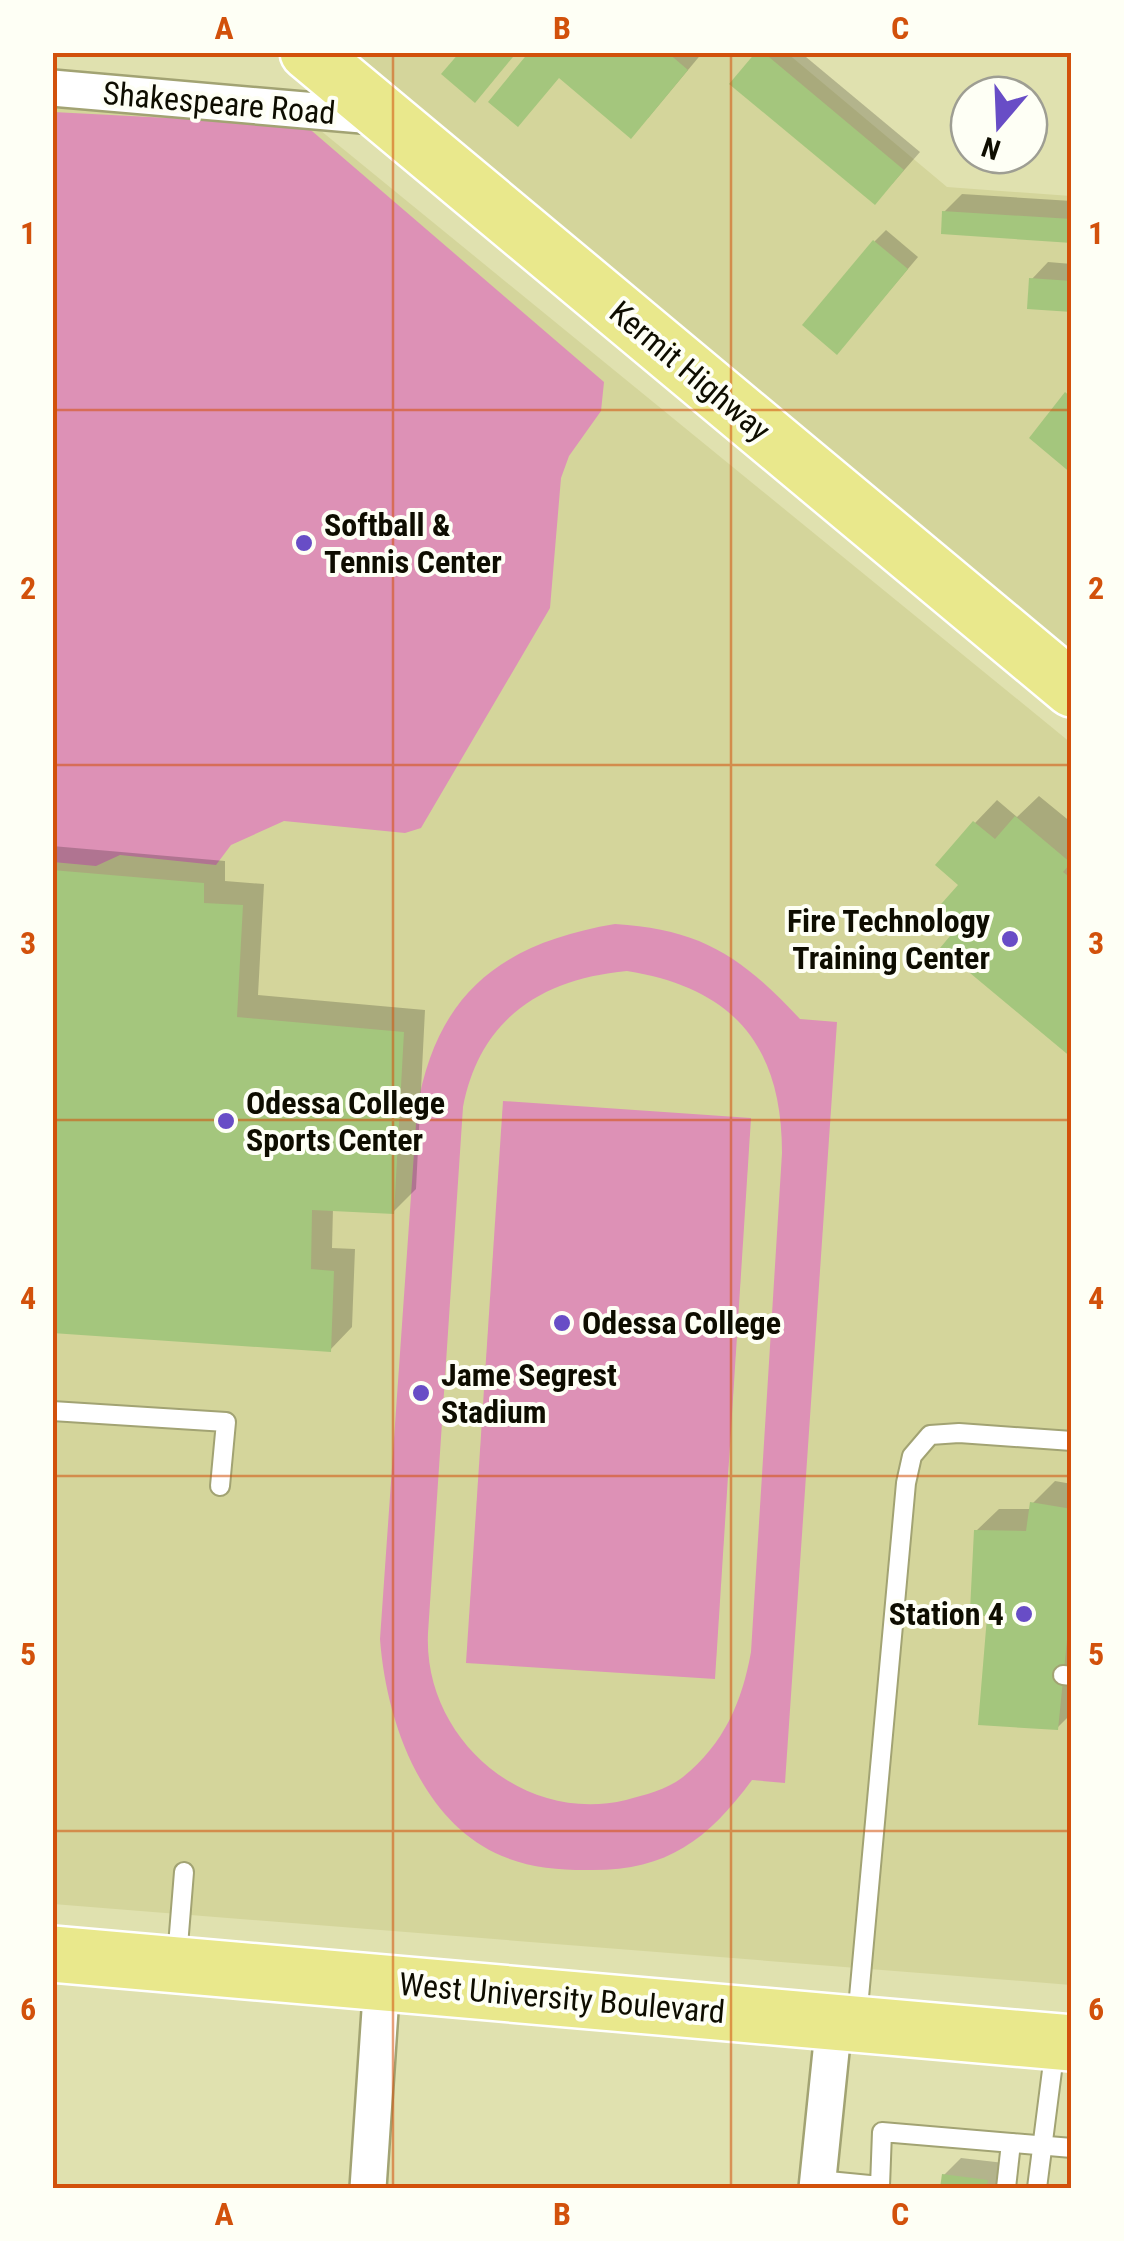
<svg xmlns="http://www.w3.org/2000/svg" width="1124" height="2241" font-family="'Roboto Condensed',sans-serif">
  <rect width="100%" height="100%" fill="#e0e1af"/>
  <!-- built -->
  <g fill="#d4d59b">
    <polygon points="308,53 787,53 947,187 1071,196 1071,690"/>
    <polygon points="52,108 315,126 1071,743 1071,1985 53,1904"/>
  </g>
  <!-- green -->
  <g fill="#dd91b6" fill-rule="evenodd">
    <polygon points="53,112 305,125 604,382 601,411 569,456 561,478 550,608 421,828 405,833 284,821 231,845 216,865 120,855 96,866 53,862"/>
    <path d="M615,924C701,929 742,957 800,1019L837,1022L785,1783L752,1780C706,1842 665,1872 585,1870C557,1870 528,1867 502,1856C421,1822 386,1720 380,1639L417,1110C436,993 502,943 615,924ZM627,971C733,988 782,1045 782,1153L751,1652C742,1702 724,1744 683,1777C668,1789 645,1795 626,1800C522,1825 423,1737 428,1633L463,1107C480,1019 541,979 627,971Z"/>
    <polygon points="503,1101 751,1118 715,1679 466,1663"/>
  </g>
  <!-- shadow -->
  <g fill="#0003">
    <polygon points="532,52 703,52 648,118 560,76"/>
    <polygon points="759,52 800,52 920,152 892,184"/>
    <polygon points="962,194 1072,201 1072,241 944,212"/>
    <polygon points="886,230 918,257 848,340 875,241"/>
    <polygon points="1048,262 1072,264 1072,310 1031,280"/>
    <polygon points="1039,796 1072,823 1072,1054 959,930 961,884 975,823 997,800 1017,817"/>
    <polygon points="52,846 225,861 225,881 264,884 258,995 425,1010 416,1189 393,1212 333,1208 332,1248 355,1249 352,1327 330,1350 52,1330"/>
    <polygon points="1055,1481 1072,1484 1072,1713 1057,1728 989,1615 976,1531 999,1509 1032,1509 1032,1504"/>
    <polygon points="961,2158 1004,2163 1001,2188 942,2188 944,2175"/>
  </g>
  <!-- building -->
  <g fill="#a4c67d">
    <polygon points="460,52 517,52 475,103 441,74"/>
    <polygon points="529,52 667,52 688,70 631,139 559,78 518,127 488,102"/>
    <polygon points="756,52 763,52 904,170 875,205 729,84"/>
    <polygon points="942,211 1072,219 1072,243 941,234"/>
    <polygon points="873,240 908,269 837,355 802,325"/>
    <polygon points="1029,278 1072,281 1072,312 1027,309"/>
    <polygon points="1065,392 1072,398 1072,474 1029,438"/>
    <polygon points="1015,816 1071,863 1063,872 1072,879 1072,1058 940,948 955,930 934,912 958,885 935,865 973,821 995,839"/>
    <polygon points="52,870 204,883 204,903 243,905 237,1017 404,1032 394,1214 312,1210 311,1269 334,1271 331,1352 52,1333"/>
    <polygon points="1030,1502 1072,1509 1072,1590 1058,1730 978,1725 987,1617 970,1611 974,1530 1026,1531"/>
    <polygon points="942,2174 988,2180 987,2188 940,2188"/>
  </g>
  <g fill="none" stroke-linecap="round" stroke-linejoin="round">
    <!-- lane casing -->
    <g stroke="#a2a373" stroke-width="22">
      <g id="lane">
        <polyline points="52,1411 226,1422 220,1486"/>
        <polyline points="1063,1675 1072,1676"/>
        <polyline points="177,1958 184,1872"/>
        <polyline points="857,2019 906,1483 912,1456 930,1435 959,1433 1072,1441"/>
        <polyline points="818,2180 880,2186 882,2132 1072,2148"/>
        <polyline points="1006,2188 1011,2143"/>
        <polyline points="1037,2188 1055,2047"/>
      </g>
    </g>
    <!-- street casing -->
    <g stroke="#a2a373" stroke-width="40">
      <g id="street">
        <polyline points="52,88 385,117"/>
        <polyline points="368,2188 382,1981"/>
        <polyline points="817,2188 834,2022"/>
      </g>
    </g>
    <!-- primary casing -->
    <g stroke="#fff" stroke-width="60">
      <g id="primary">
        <polyline points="308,52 1072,689"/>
        <polyline points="52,1954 1072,2043"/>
      </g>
    </g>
    <!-- lane -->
    <use href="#lane" stroke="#fff" stroke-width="18"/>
    <!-- street -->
    <use href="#street" stroke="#fff" stroke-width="35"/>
    <!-- primary -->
    <use href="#primary" stroke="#e9e88c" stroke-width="55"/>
  </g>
  <!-- grid -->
  <path fill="none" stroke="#d2510b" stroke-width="2.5" stroke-opacity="0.55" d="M393,52V2188M731,52V2188M52,410H1072M52,765H1072M52,1120H1072M52,1476H1072M52,1831H1072"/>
  <!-- markers -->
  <g fill="#684dc6" stroke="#fefff5" stroke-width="4">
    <circle cx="304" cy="543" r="10"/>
    <circle cx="1010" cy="939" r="10"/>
    <circle cx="226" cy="1121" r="10"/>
    <circle cx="562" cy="1323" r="10"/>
    <circle cx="421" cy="1393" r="10"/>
    <circle cx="1024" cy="1614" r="10"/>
  </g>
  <g text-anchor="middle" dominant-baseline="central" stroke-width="8" stroke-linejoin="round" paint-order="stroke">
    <!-- street labels -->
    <g font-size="32" fill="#0e0d00" stroke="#fefff5">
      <text transform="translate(219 103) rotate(5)">Shakespeare Road</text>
      <text transform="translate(690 371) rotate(40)">Kermit Highway</text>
      <text transform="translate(562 1998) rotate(5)">West University Boulevard</text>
    </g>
    <!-- poi labels -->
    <g font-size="32" font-weight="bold" fill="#0e0d00" stroke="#fefff5" text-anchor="start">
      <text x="324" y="525">Softball &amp;<tspan x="324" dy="37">Tennis Center</tspan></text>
      <text x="990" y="921" text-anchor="end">Fire Technology<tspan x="990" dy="37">Training Center</tspan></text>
      <text x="246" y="1103">Odessa College<tspan x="246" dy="37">Sports Center</tspan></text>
      <text x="582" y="1323">Odessa College</text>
      <text x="441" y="1375">Jame Segrest<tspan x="441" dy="37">Stadium</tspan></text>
      <text x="1004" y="1614" text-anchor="end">Station 4</text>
    </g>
  </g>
  <!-- border -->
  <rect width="1124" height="2241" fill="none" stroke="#fefff5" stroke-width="110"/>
  <!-- north arrow -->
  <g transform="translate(999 125) rotate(199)"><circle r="48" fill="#fefff5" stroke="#9e9e93" stroke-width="2.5"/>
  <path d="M0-8L18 38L0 25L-18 38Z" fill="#684dc6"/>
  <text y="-15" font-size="28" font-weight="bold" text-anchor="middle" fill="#0e0d00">N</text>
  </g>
  <rect x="55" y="55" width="1014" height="2131" fill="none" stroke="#d2510b" stroke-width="4"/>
  <g font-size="32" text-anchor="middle" font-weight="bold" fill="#d2510b">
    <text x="224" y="39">A</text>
    <text x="562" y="39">B</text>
    <text x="900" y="39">C</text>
    <text x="28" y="244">1</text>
    <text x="1096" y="244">1</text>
    <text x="28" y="599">2</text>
    <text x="1096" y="599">2</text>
    <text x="28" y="954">3</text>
    <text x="1096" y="954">3</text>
    <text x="28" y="1309">4</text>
    <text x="1096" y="1309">4</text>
    <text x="28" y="1665">5</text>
    <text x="1096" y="1665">5</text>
    <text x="28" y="2020">6</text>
    <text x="1096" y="2020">6</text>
    <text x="224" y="2225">A</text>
    <text x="562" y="2225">B</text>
    <text x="900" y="2225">C</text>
  </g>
</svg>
